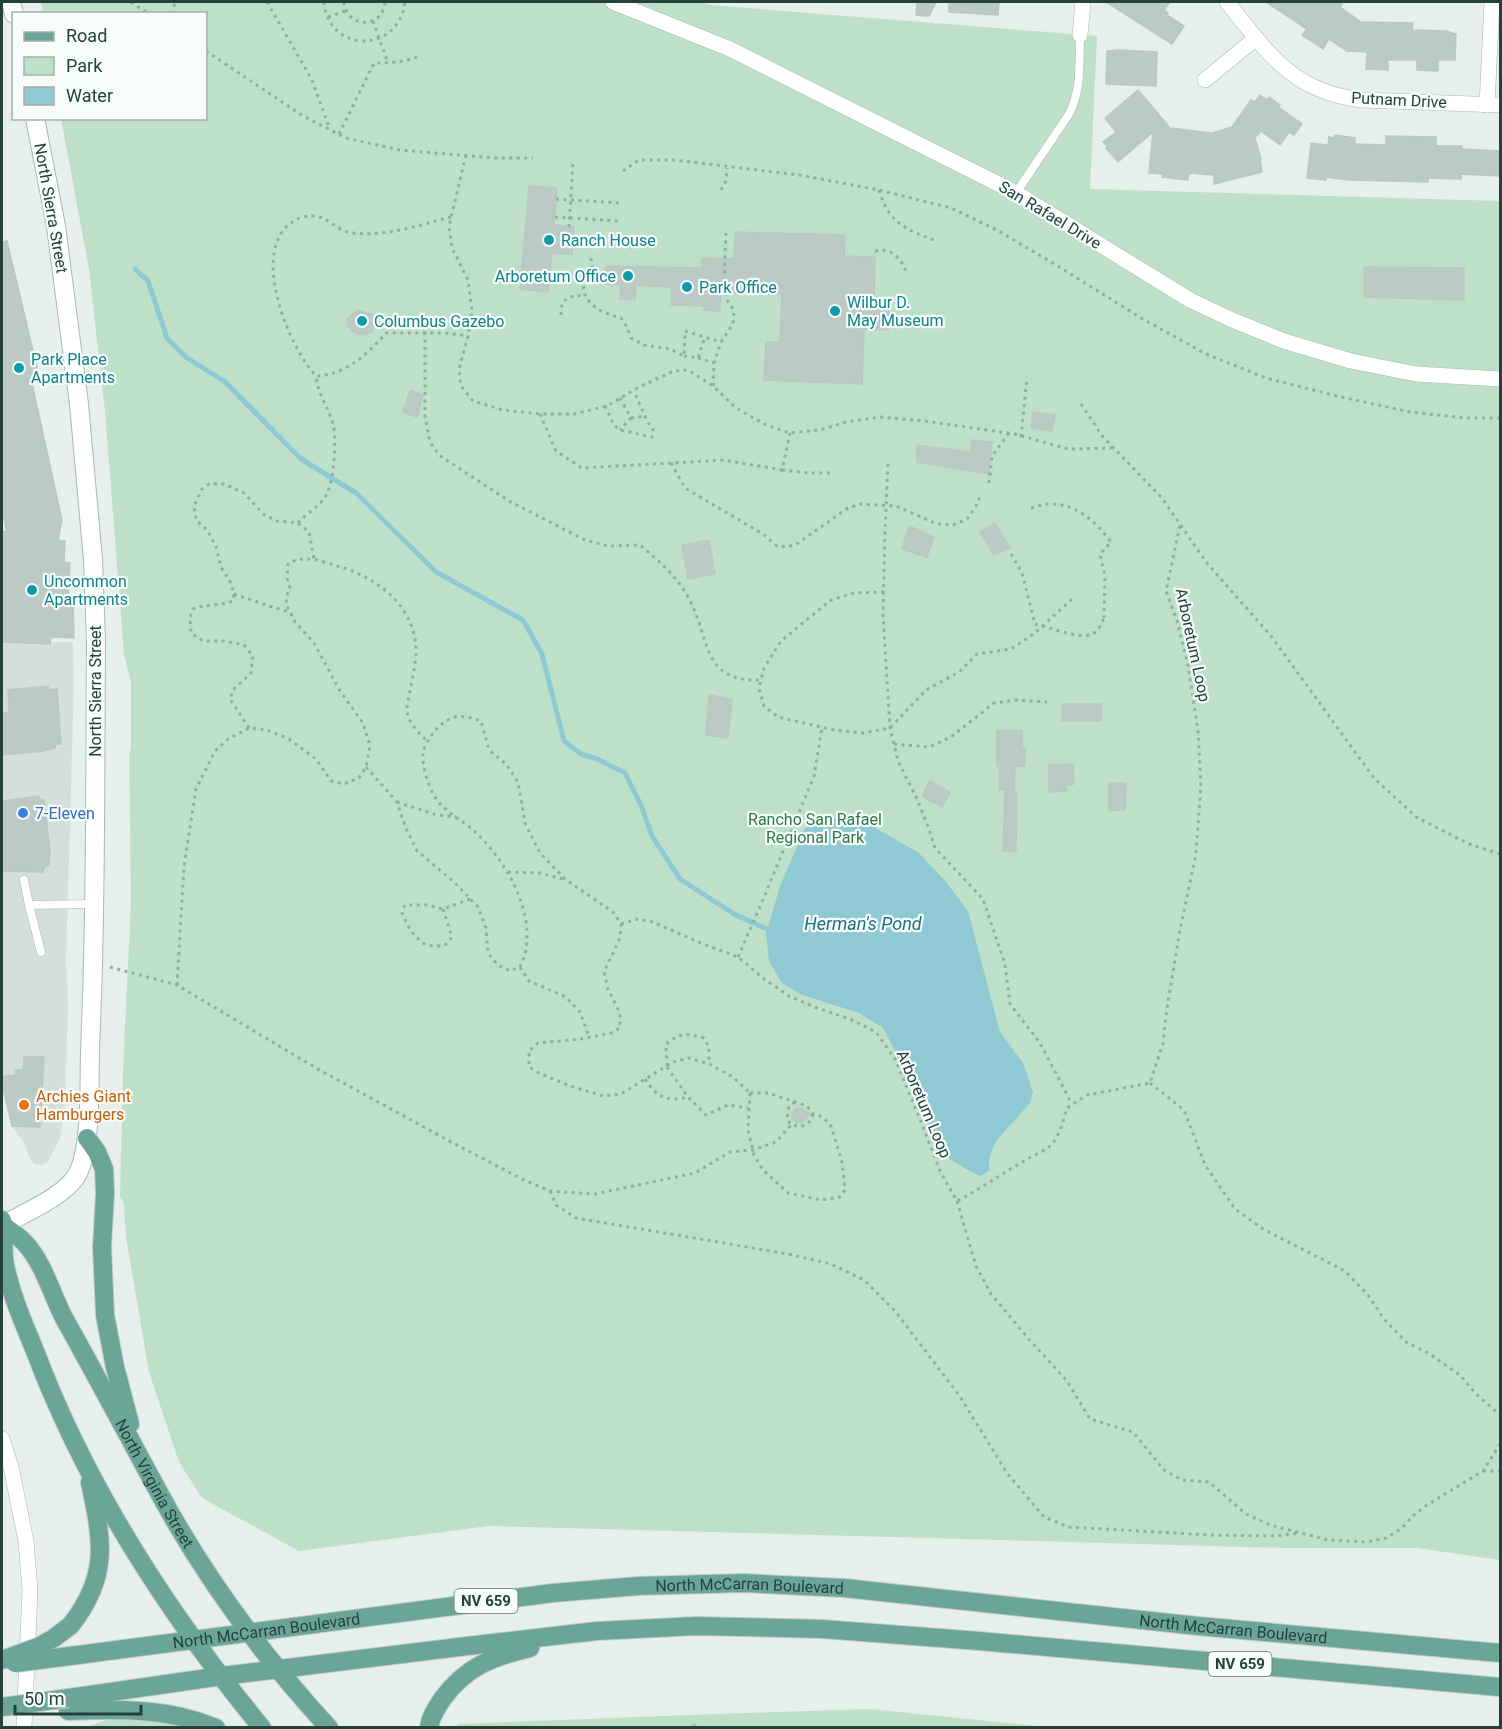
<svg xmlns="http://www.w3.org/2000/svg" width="1502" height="1729" font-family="Roboto,sans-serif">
  <rect width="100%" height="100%" fill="#e6efeb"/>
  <!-- built -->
  <polygon fill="#d4dfda" points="73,642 74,683 66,962 68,1004 65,1102 60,1138 48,1161 42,1165 35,1164 31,1160 23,1141 12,1126 2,1084 2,871 5,870 2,832 2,643"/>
  <!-- green -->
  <g fill="#bfe0c8">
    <polygon points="41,2 702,2 710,5 1097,36 1090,189 1500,201 1500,1560 1417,1548 1285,1548 489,1526 299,1551 202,1498 179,1462 149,1372 126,1237 124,1203 120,1197 123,1070 131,900 129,756 131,747 131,682 124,655 105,411 89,269 61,119 206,118 206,14 44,13"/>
    <polygon points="870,1709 1048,1727 457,1728 457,1724 716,1714"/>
    <polygon points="139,1718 178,1727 83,1728 107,1720"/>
  </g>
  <!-- water -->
  <polygon fill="#8ec9d4" points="819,815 872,826 919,853 946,882 968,911 1000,1032 1023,1063 1033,1092 1030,1103 996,1141 989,1159 989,1171 980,1176 966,1169 940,1153 899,1058 883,1028 859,1013 802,995 781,982 769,961 766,934 780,886 804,830"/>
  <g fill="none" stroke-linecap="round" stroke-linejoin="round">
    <!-- stream -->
    <g stroke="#8ec9d4" stroke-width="5">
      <polyline points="135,269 148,281 167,338 187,358 224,381 301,459 356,493 436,572 523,620 542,654 564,741 581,754 597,759 625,773 641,805 652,836 680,879 734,914 767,929"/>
      <polyline points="694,1728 694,1726"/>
    </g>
  </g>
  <!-- building -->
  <g fill="#bbcac4" stroke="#b8c9c2" stroke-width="1.5">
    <polygon points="917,2 936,2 929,16 916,15"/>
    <polygon points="949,2 999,2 998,15 949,12"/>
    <polygon points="1106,2 1170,2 1164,10 1168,13 1167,15 1184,26 1172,44"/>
    <polygon points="1266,2 1343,2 1340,7 1361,22 1413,23 1412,30 1446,31 1456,34 1455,60 1438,60 1438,71 1417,70 1417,60 1388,60 1388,70 1366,69 1367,52 1347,51 1329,39 1323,49 1302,35 1307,29"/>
    <polygon points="1119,50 1157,52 1156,86 1106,84 1107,51"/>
    <polygon points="1138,90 1170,128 1212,133 1232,127 1251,100 1255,102 1260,95 1267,100 1269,97 1280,105 1278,107 1302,124 1294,135 1289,132 1280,145 1261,131 1257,136 1254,134 1261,160 1260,160 1262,172 1214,184 1214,175 1189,173 1188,180 1162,177 1163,174 1149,173 1153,132 1118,162 1106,148 1108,147 1103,142 1116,132 1105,118"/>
    <polygon points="1335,135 1355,138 1355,144 1386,145 1386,136 1436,137 1436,146 1462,146 1462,149 1500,151 1500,176 1461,174 1461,179 1428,178 1428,182 1348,180 1326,177 1326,180 1307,178 1311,143 1328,145 1329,137 1334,138"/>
    <polygon points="529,186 557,188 554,225 574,227 572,254 552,253 548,292 520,289"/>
    <polygon points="735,232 845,235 844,256 875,257 874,302 890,304 888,330 864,329 862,384 764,380 766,342 780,342 782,294 721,292 720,311 704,310 704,306 671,305 672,287 636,285 635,300 620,299 621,285 605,284 606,266 702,268 702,258 734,259"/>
    <polygon points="7,241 39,376 31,379 62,520 58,540 65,541 64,562 70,563 68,598 73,599 74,638 51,637 50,644 2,642 2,531 7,532 2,510 2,242"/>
    <polygon points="1364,267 1464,268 1464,300 1364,297"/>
    <polygon points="358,310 374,315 377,322 372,332 363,335 353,332 348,326 347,320 352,314"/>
    <polygon points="410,390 423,395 417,417 403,412"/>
    <polygon points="1033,412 1055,415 1052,431 1031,428"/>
    <polygon points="972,440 992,442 989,474 917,462 917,445 970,452"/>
    <polygon points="995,523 1010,548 994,555 980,532"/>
    <polygon points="909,526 934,537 927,557 902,549"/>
    <polygon points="709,540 715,574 688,579 682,545"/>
    <polygon points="48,686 48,690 57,689 61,744 55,744 55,748 44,751 2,755 2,713 9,712 8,690"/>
    <polygon points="709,695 732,699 728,738 706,735"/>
    <rect x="1062" y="704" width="39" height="17"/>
    <polygon points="997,730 1022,731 1022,748 1025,748 1025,766 1015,766 1014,790 999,790 1000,765 997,766"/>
    <polygon points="1073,764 1074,784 1066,785 1066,791 1049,792 1049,765"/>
    <polygon points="930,781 950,792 942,807 922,796"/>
    <polygon points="1109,783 1126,783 1125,810 1109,811"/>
    <polygon points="1005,791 1017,792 1016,851 1003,851"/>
    <polygon points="39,796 39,800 44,800 50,850 49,866 45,866 43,872 2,871 2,801"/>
    <polygon points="24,1057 44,1057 40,1127 12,1126 2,1084 2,1077 15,1075 16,1070 23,1070"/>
    <polygon points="801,1108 810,1114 803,1122 797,1123 792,1119 792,1114 795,1109"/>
  </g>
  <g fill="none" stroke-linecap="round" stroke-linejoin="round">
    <!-- lane casing -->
    <g stroke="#a8b8b2" stroke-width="9">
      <g id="lane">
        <path d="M1016,193L1069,114C1082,89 1079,62 1080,35"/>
        <polyline points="24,880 29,905"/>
        <polyline points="41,952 29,905 93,904"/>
      </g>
    </g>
    <!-- street casing -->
    <g stroke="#a8b8b2" stroke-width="16">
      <g id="street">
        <polyline points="613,2 730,49 1016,193 1190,300 1230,319 1284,341 1351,361 1416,374 1500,379"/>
        <path d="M1227,2C1268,53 1292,92 1362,100L1500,105"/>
        <polyline points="1080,35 1083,2"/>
        <polyline points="1205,80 1256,38"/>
        <polyline points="1487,105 1492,2"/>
        <polyline points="2,1439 11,1467 26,1541 30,1590 24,1728"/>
      </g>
    </g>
    <!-- secondary casing -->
    <g stroke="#a4bbb3" stroke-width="20">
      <g id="secondary">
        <polyline points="11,2 14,14"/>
        <path d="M3,1225C24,1213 65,1196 77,1175C92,1148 89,1082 90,1050C96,914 95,777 96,641L93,560L79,404L56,226L35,118"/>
      </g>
    </g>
    <!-- primary casing -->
    <g stroke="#c2cac8" stroke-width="20">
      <g id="primary">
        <polyline points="87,1138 97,1152 104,1169 105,1193 102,1247 105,1315 115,1367 130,1424"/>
        <path d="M2,1220C5,1235 2,1251 5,1265C11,1295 24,1324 35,1351C87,1489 169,1615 262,1728"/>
        <path id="s1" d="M3,1225C10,1231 18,1236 24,1242C44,1263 51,1293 64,1318C96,1375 126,1432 157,1489C203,1575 263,1656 329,1728"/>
        <path d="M71,1625C110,1575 102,1540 90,1482"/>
        <path id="s2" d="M70,1656L553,1593L638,1586L743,1583L844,1588L1198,1626L1500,1653"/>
        <polyline points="69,1698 222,1676 484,1644 597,1631 696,1626 822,1629 979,1641 1500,1687"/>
        <path d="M68,1711C119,1709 169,1708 216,1728"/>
        <path d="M429,1728C430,1717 437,1707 443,1698C467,1666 492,1657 530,1648"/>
      </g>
    </g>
    <!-- path -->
    <g stroke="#86b3a5" stroke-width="3" stroke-dasharray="3 4.5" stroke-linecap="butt">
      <polyline points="131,2 149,14"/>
      <polyline points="267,2 312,80 329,127"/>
      <path d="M324,2C328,53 398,55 405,2"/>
      <path d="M344,2C347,29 383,29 385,2"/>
      <polyline points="172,14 175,2"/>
      <polyline points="328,17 345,11"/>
      <polyline points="373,21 388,63"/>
      <polyline points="206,51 303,116 346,138 400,150 495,158 533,158"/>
      <path d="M339,134L374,63C390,63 405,62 420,56"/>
      <polyline points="466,155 449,226 452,248 468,280 472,311 468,336 459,369 461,386 473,401 503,410 540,414 574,414 607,406 639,387 674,371 688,370 713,386 736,408 766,425 790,433 820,430 846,422 880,417 925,421 1015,434 1068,449 1114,448"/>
      <polyline points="623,171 639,160 674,160 799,175 879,190 951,208 997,230 1061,268 1141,318 1206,354 1266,378 1337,396 1410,412 1465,418 1500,418"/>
      <polyline points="721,190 726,181 727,168"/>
      <path d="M879,190C889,224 907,230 937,241"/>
      <polyline points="556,199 620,203"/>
      <path d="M451,217C419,225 386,237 353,233C332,231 329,211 303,217C296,219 292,222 287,226C253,259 289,347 316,376C345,375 368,354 386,333H447L468,336"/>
      <polyline points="555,217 619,221"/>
      <polyline points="569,227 573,161"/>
      <path d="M875,251C894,247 901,260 908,275"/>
      <path d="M591,258L592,268L583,289C588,307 603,313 621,318L627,327L631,338L644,345L670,349L684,356L685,331L721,342"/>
      <polyline points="561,315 562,303 569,297 585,295"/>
      <polyline points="889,318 907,319"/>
      <path d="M425,332V417L430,442L439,455L509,501L585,540L608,546L640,545C659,561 677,576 689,599C711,638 700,682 761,680"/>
      <polyline points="684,356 698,358 705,337"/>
      <polyline points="698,358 714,363"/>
      <polyline points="713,386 714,363 721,342 733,324 734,310 727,300 724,285 726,231"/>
      <polyline points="620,398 631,418 620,430"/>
      <polyline points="1081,404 1103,437 1162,498 1206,562 1271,636 1374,778 1416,817 1469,844 1500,854"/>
      <polyline points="605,406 614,425 620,430 652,437 653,429 647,421 634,391"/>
      <polyline points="540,414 556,451 582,468 724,460 782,470 790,433"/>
      <polyline points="631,418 645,416"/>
      <polyline points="1021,437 1027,377"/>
      <polyline points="671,463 685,488 763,534 777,546 788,547 798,543 848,508 860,504 896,506 937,524 953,525 967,519 975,508 981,494"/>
      <polyline points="888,464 885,532 883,615 890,728 898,761 917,799 929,829 935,848 983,899 1005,964 1010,1004 1040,1043 1072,1104"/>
      <polyline points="782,470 808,473 834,473"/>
      <polyline points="989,483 992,456 1009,433"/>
      <path d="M1031,508C1037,507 1043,504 1049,504C1076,503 1096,522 1111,542L1100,554L1105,576L1104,618"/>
      <path d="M298,523C306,513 319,507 325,497C334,485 337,438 333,424C328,406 318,395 316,376"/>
      <polyline points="1011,554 1022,573 1035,624"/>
      <polyline points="884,592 854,593 831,600 781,641 764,668 761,680 759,689 764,706 778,717 834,730 863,733 890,728 926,690 959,672 977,654 1011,649 1034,634 1072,599"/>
      <polyline points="234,594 272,607 290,612"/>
      <path d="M249,728L230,699L233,690L251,673L253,656L244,645L224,641H203L191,633L190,617L193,609C206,604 219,606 233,601L234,594L231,583L221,567L216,547L208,531L196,520L194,506L202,489L209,484H224L244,493L263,514L277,521L298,523L309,532L314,559"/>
      <polyline points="894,744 929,747 951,737 994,703 1016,700 1047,702"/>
      <path d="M366,767L397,802L405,826L417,851L453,881L478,907L486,928L488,953L498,965L510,971L520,967C522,962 525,956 526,950C533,906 504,858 473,830C461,819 443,811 435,797C428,786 422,766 423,753C424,746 429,739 433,733C448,715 460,713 481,721L489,750L506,764L518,782L525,823L540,853L565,879L613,912L621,924L620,938L604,972L608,989L620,1013V1028L611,1033L581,1039L538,1043L529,1051V1067L539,1073L570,1086L603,1096L621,1094L673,1062L689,1058L709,1064L733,1077L750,1093"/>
      <polyline points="397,802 437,815 456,817"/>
      <polyline points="508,872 540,873 563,879"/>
      <path d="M443,909L452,937L445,945C439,946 431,947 425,944C415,939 405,923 402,912L405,905H427L443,909L470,899"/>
      <path d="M621,924L638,919L653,922L703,944L738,957L764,979L789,996L817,1008L850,1019L876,1032L895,1059L920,1119L940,1171L957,1201C981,1189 1002,1173 1026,1160C1033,1155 1044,1152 1050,1146C1060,1137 1063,1120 1067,1108L1087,1095L1150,1083L1163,1043L1167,1008L1180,930L1196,854L1201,785L1198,731L1188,665L1177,621L1166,591L1180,525"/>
      <polyline points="738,957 765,895 814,776 822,727"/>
      <polyline points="110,967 177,985 316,1068 453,1143 524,1180 550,1191 595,1194 695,1173 730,1152 753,1150 776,1142 791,1125"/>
      <polyline points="520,967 529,981 566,997 580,1012 589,1037"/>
      <path d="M177,985L184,866L196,789L215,751L228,739L249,728L267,730L289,739L316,759L331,781L344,784L359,778L366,767L370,746L363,723L340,691L314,643L295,622L286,604L287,595L290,588L287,578L288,564C303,554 321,561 337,566C378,577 418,608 416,655C415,669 411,683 409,697C408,701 407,706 407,710C408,723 418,732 427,741"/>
      <path d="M667,1066L666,1044C679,1033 688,1033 704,1038L709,1048V1064"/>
      <polyline points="667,1067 688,1097 706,1115 728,1105 748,1108"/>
      <path d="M645,1079C658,1098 666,1102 688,1097"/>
      <polyline points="1150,1083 1184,1110 1205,1165 1235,1209 1263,1229 1345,1271 1368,1295 1384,1319 1406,1342 1428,1353 1460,1375 1476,1394 1500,1415"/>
      <polygon points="750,1093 768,1093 807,1106 813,1114 823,1117 831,1126 842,1162 845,1190 840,1197 821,1200 788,1193 763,1170 754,1155 748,1130"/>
      <path d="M795,1102L789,1107L787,1119L791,1125C803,1127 809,1127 813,1114"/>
      <polyline points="550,1191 556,1205 576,1218 788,1254 831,1264 864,1280 895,1311 959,1395 1007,1473 1044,1517 1069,1527 1210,1535 1275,1536 1299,1533"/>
      <polyline points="957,1201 976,1266 991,1294 1027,1337 1067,1381 1090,1419 1133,1432 1164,1470 1182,1480 1209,1482 1246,1514 1270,1525 1328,1540 1367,1542 1386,1538 1402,1528 1414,1515 1427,1505 1483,1471 1500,1444"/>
      <polyline points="1483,1471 1500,1471"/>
    </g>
    <!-- lane -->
    <use href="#lane" stroke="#fff" stroke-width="8"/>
    <!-- street -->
    <use href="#street" stroke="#fff" stroke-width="15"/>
    <!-- secondary -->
    <use href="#secondary" stroke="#fff" stroke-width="18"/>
    <!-- primary -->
    <use href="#primary" stroke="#6aa596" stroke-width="18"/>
    <!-- primary-bridge casing -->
    <g stroke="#c2cac8" stroke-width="20" stroke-linecap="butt">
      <g id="primary-bridge">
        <polyline points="2,1660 38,1647 54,1638 71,1625"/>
        <polyline points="15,1663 70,1656"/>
        <polyline points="2,1707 69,1698"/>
      </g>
    </g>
    <!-- path-bridge -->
    <path stroke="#86b3a5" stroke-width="3" stroke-dasharray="3 4.5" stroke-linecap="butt" d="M1035,624C1049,627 1080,640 1092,634C1099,631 1101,624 1104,618"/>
    <!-- primary-bridge -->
    <use href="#primary-bridge" stroke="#6aa596" stroke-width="18"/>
  </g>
  <!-- markers -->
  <g fill="#0f9aa8" stroke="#f7fbf9" stroke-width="2">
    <circle cx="549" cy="240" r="6"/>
    <circle cx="628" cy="276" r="6"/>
    <circle cx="687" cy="287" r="6"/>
    <circle cx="835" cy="311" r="6"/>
    <circle cx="362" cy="321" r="6"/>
    <circle cx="19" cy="368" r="6"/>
    <circle cx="32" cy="590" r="6"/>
  </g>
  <circle fill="#3f7fe0" stroke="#f7fbf9" stroke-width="2" cx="23" cy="813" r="6"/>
  <circle fill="#e8710a" stroke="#f7fbf9" stroke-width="2" cx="24" cy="1105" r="6"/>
  <g text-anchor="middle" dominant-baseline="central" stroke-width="4.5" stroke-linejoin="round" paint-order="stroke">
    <!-- shield labels -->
    <g fill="#f7fbf9" stroke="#637a73" stroke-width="1.5">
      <rect x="454.5" y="1589" width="63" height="24" rx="4.5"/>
      <rect x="1208.5" y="1652" width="63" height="24" rx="4.5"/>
    </g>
    <g font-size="15" font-weight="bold" fill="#24423a">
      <text x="486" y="1601">NV 659</text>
      <text x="1240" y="1664">NV 659</text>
    </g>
    <!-- street labels -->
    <g font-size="16" fill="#24423a" stroke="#f7fbf9">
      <text transform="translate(1399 100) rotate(3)">Putnam Drive</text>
      <text transform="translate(51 208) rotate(80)">North Sierra Street</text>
      <text transform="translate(1050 215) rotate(31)">San Rafael Drive</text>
      <text transform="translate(1193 645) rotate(78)">Arboretum Loop</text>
      <text transform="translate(95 691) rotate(-90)">North Sierra Street</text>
      <text transform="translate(924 1104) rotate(67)">Arboretum Loop</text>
      <text stroke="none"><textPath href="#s1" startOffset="302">North Virginia Street</textPath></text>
      <text stroke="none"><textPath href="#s2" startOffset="684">North McCarran Boulevard</textPath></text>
      <text stroke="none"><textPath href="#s2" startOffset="1170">North McCarran Boulevard</textPath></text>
      <text stroke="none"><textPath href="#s2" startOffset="198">North McCarran Boulevard</textPath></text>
    </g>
    <!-- culture labels -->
    <g font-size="16" fill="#0d838f" stroke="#f7fbf9" text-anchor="start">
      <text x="561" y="240">Ranch House</text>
      <text x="616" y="276" text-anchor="end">Arboretum Office</text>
      <text x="699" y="287">Park Office</text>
      <text x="847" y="302">Wilbur D.<tspan x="847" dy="18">May Museum</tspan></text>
      <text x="374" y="321">Columbus Gazebo</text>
      <text x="31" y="359">Park Place<tspan x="31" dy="18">Apartments</tspan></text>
      <text x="44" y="581">Uncommon<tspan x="44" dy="18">Apartments</tspan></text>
    </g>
    <!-- shop labels -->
    <g font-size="16" fill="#366cbe" stroke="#f7fbf9" text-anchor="start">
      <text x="35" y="813">7-Eleven</text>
    </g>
    <!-- park labels -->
    <g font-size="16" fill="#2d7a4b" stroke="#f7fbf9">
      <text x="815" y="819">Rancho San Rafael<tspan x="815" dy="18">Regional Park</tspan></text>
    </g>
    <!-- food labels -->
    <g font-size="16" fill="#c56008" stroke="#f7fbf9" text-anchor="start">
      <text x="36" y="1096">Archies Giant<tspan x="36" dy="18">Hamburgers</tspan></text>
    </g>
    <!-- water labels -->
    <g font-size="18" font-style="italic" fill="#1c6f80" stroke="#f7fbf9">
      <text x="863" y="923">Herman's Pond</text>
    </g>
  </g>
  <!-- border -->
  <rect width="1502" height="1729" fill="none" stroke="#24423a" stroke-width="6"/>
  <!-- legend -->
  <rect x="12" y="12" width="195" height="108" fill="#f7fbf9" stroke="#a3b1ad" stroke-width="1.5"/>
  <rect x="24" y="32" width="30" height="9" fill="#6aa596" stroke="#a3b1ad" stroke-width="1.5"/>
  <text x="66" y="42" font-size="18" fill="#24423a">Road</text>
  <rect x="24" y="57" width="30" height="18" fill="#bfe0c8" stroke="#a3b1ad" stroke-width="1.5"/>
  <text x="66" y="72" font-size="18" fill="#24423a">Park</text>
  <rect x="24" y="87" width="30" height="18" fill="#8ec9d4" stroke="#a3b1ad" stroke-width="1.5"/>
  <text x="66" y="102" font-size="18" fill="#24423a">Water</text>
  <!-- scale -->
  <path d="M15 1705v9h126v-9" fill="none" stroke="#24423a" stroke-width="3"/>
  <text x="24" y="1705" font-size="18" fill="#24423a" stroke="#f7fbf9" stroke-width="4.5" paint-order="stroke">50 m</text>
</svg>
